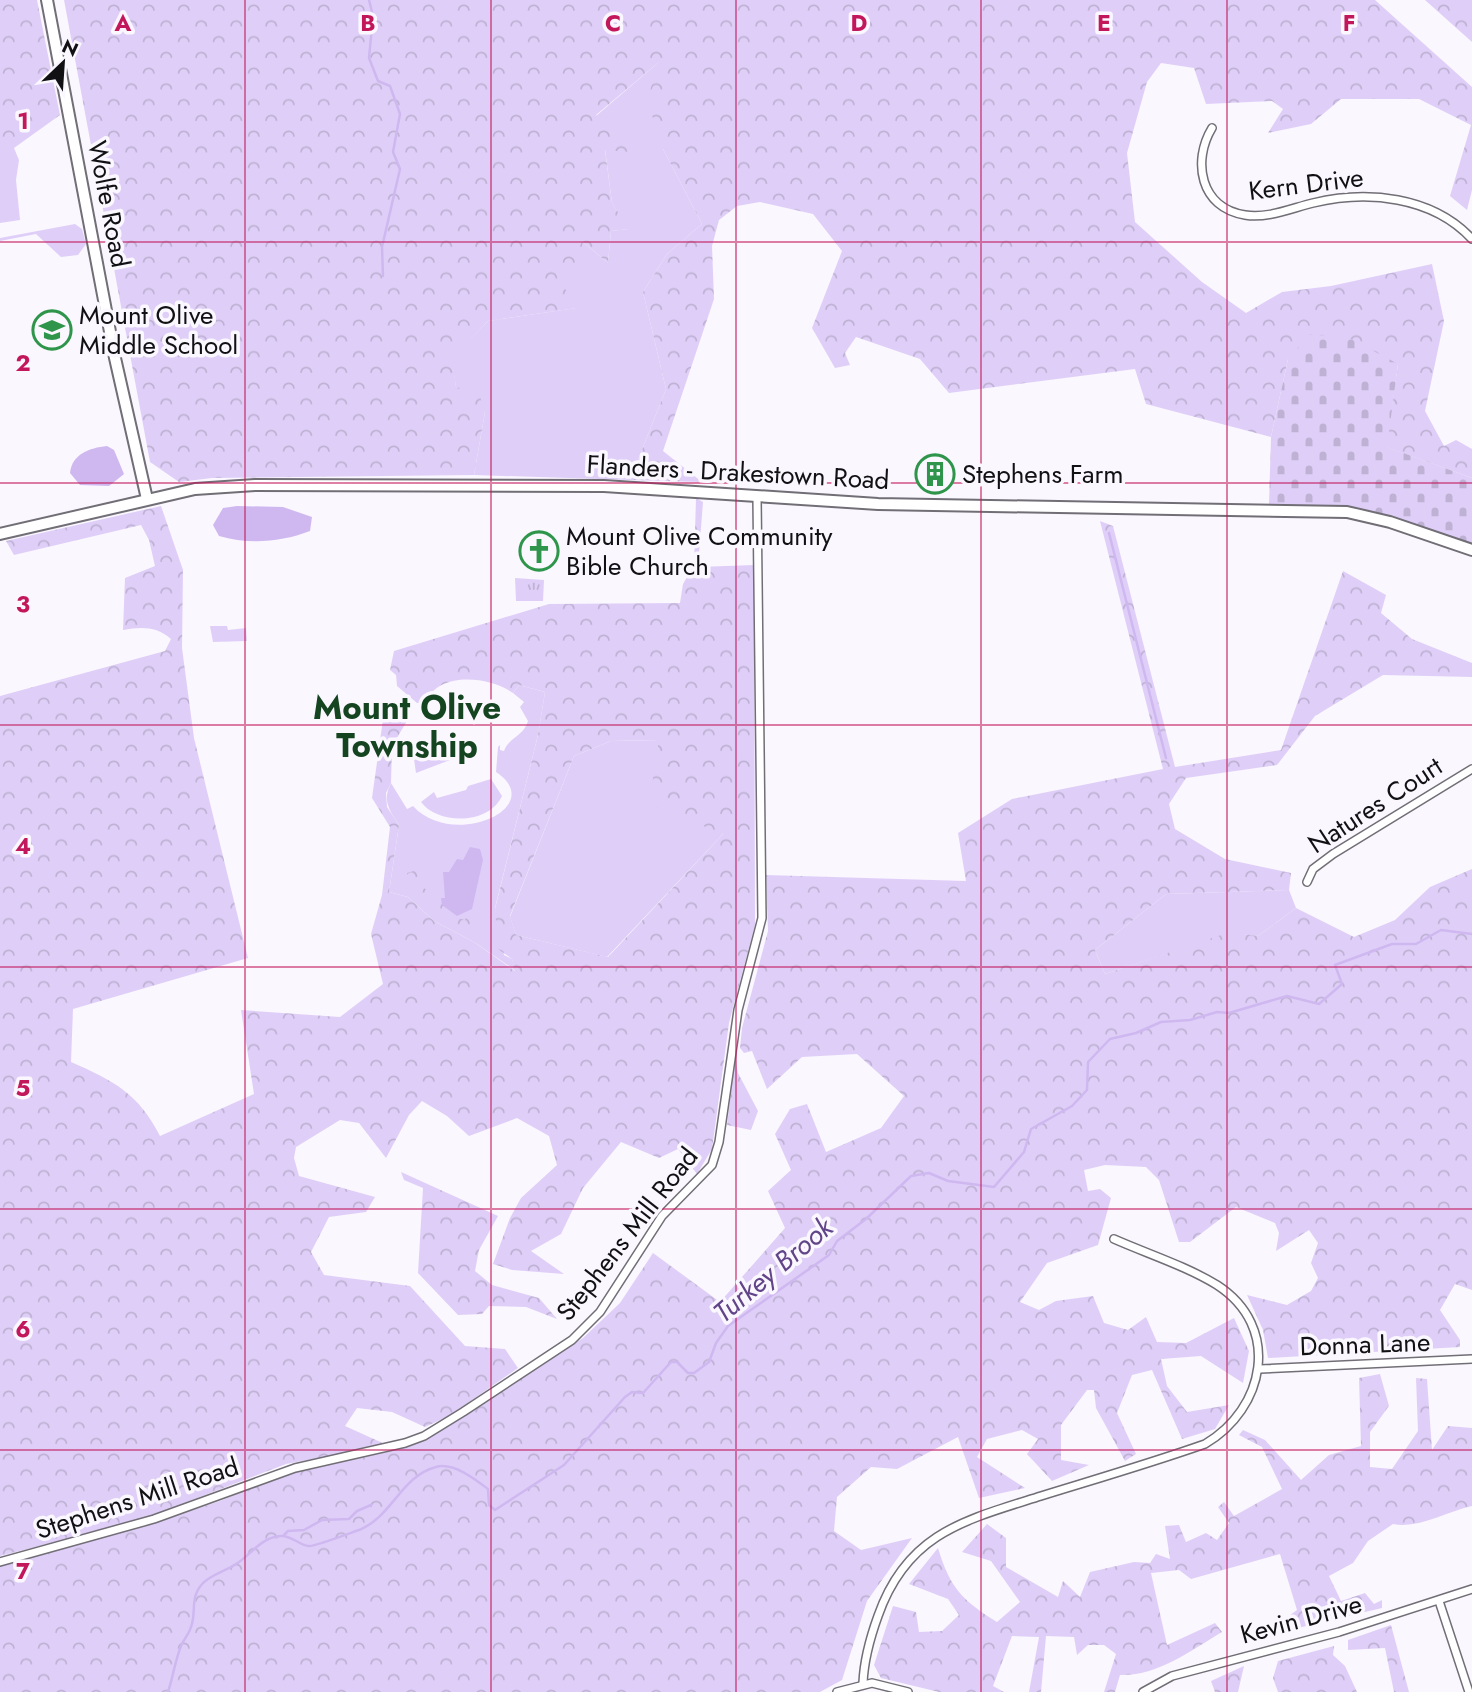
<svg xmlns="http://www.w3.org/2000/svg" width="1472" height="1692" font-family="Jost,sans-serif">
  <defs>
    <pattern id="forest-crowns" width="20" height="18" patternUnits="userSpaceOnUse" patternTransform="scale(1.75)"><rect width="20" height="18" fill="#dfcff8"/><path d="M2 6a3 3 0 1 1 6 0M12 15a3 3 0 1 1 6 0" fill="none" stroke="#beb1d4"/></pattern>
    <pattern id="cemetery-stones" width="16" height="16" patternUnits="userSpaceOnUse" patternTransform="scale(1.75)"><rect width="16" height="16" fill="#dfcff8"/><path d="M2 7V4a2 2 0 0 1 4 0v3zM10 15v-3a2 2 0 0 1 4 0v3z" fill="#beb1d4"/></pattern>
    <pattern id="park-tufts" width="24" height="20" patternUnits="userSpaceOnUse" patternTransform="scale(1.75)"><rect width="24" height="20" fill="#dfcff8"/><path d="M3 7l-1-3M5 7V3M7 7l1-3M15 17l-1-3M17 17v-4M19 17l1-3" fill="none" stroke="#beb1d4"/></pattern>
  </defs>
  <rect width="100%" height="100%" fill="#faf7ff"/>
  <!-- grass -->
  <g fill="#dfcff8">
    <polygon points="660,61 663,149 702,224 667,254 643,292 666,389 630,480 474,475 485,412 456,387 451,357 488,321 576,308 555,274 583,242 608,263 611,231 628,229 612,203 605,149 640,152 596,116"/>
    <polygon points="11,157 19,160 16,180 20,220 0,223 0,159"/>
    <polygon points="75,224 82,229 86,244 78,255 61,257 36,234 0,241 0,238"/>
    <polygon points="210,626 227,626 228,630 246,628 247,641 213,642"/>
    <path d="M519,685L545,692L538,735L495,908L504,955L512,959L516,971L474,942L434,921L408,897L389,892L399,825C389,810 382,800 391,783L407,809L413,806C453,850 549,807 496,772L498,747L500,745V750L504,751C509,737 524,736 528,721L520,707L524,702L513,693Z"/>
    <polygon points="422,740 450,760 416,773 414,759"/>
    <polygon points="659,740 723,834 607,957 516,935 510,917 574,756 611,741"/>
    <path d="M491,779L502,796C489,825 438,825 421,802L434,792L437,798L466,790L468,786Z"/>
    <polygon points="1289,890 1296,908 1258,936 1230,933 1105,974 1095,950 1166,894"/>
  </g>
  <!-- forest -->
  <g fill="url(#forest-crowns)" fill-rule="evenodd">
    <polygon points="0,0 37,0 60,115 14,148 19,160 0,159"/>
    <polygon points="64,0 1375,0 1472,87 1472,190 1467,210 1450,196 1471,125 1419,99 1341,99 1311,124 1268,133 1283,109 1272,101 1206,104 1194,68 1161,63 1147,82 1127,153 1135,222 1202,282 1246,313 1282,292 1331,286 1432,264 1444,321 1425,411 1444,446 1456,440 1472,449 1472,478 1386,447 1398,364 1288,359 1271,437 1146,404 1135,369 949,393 920,359 856,337 845,353 850,365 835,368 812,328 842,251 813,214 760,202 737,206 719,220 712,246 714,299 663,451 702,482 630,480 666,389 643,292 667,254 702,224 663,149 647,100 659,62 596,115 642,153 605,150 612,203 629,229 611,231 608,263 583,242 574,273 556,274 577,308 488,321 452,357 456,387 479,393 485,412 474,475 212,478 179,482 150,462"/>
    <polygon points="1425,0 1472,0 1472,42"/>
    <path d="M696,498L703,502L698,567L754,565L755,925L729,1023L712,1149L697,1174L678,1149L659,1158L621,1142L583,1188L561,1234L531,1251L564,1274L512,1270L493,1264L510,1218L521,1198L557,1165L549,1136L517,1118L469,1136L447,1116L422,1101L409,1115L386,1158L359,1123L340,1120L296,1147L294,1158L299,1176L375,1197L366,1212L329,1217L311,1252L324,1275L410,1286L465,1346L505,1349L518,1368L449,1416L425,1427L392,1412L357,1408L345,1426L387,1445L286,1464L137,1521L0,1556V696L165,651L171,639C156,626 141,627 123,630L125,578L155,566L149,540L141,525L14,555L6,541L161,506L183,570L182,648L194,738L248,958L73,1009L71,1062C114,1081 138,1093 160,1136L254,1094L241,1010L340,1017L383,984L371,934L382,895L390,827L372,798L385,705L393,706L407,721L392,746L391,783L386,793L387,807L399,825L389,892L408,897L434,921L474,942L515,971L512,959L498,949L495,909L538,735L545,692L519,685L513,693C490,677 439,670 425,703H417L397,686L396,675L390,670L394,651L549,604L680,603L683,584L694,565ZM659,740L649,804L723,834L608,957L516,935L510,916L574,756L611,741Z"/>
    <polygon points="1100,521 1113,526 1175,767 1281,750 1343,571 1386,595 1381,613 1412,639 1472,663 1472,677 1383,675 1315,716 1277,765 1186,778 1169,804 1175,829 1225,859 1291,873 1289,890 1166,894 1095,950 1105,974 1230,932 1258,936 1296,908 1354,937 1395,920 1430,887 1472,869 1472,1290 1455,1284 1440,1310 1460,1340 1460,1347 1268,1358 1263,1330 1247,1295 1287,1305 1311,1291 1318,1278 1311,1263 1318,1243 1309,1230 1276,1251 1279,1233 1275,1223 1236,1207 1190,1242 1179,1242 1159,1180 1146,1167 1105,1165 1084,1170 1088,1191 1100,1189 1111,1198 1098,1245 1047,1263 1020,1302 1039,1310 1056,1301 1093,1296 1104,1323 1128,1330 1146,1317 1157,1342 1186,1343 1234,1318 1249,1351 1243,1383 1201,1356 1161,1359 1167,1386 1187,1412 1229,1405 1215,1429 1182,1439 1152,1370 1132,1375 1117,1413 1136,1454 1125,1461 1096,1408 1094,1390 1087,1390 1061,1425 1061,1460 1089,1465 1052,1481 1027,1454 1038,1439 1022,1430 987,1439 977,1457 1025,1488 979,1498 958,1437 897,1469 871,1467 837,1497 834,1531 861,1550 912,1538 867,1601 842,1680 820,1692 0,1692 0,1566 134,1529 220,1501 280,1476 396,1450 427,1438 583,1338 620,1303 653,1253 720,1302 785,1228 768,1191 791,1170 775,1134 790,1109 807,1104 826,1152 881,1128 904,1096 857,1054 802,1057 767,1089 752,1051 744,1053 740,1048 742,1028 768,931 766,875 966,881 958,833 1012,799 1163,769"/>
    <polygon points="424,868 434,873 432,879 424,882 424,888 452,909 452,916 465,920 467,913 474,920 472,930 438,917 432,906 415,895 407,873"/>
    <polygon points="735,1058 738,1073 758,1111 751,1130 727,1125"/>
    <polygon points="401,1172 498,1216 479,1250 475,1271 492,1285 539,1298 557,1319 526,1307 489,1306 482,1314 458,1315 418,1273 423,1188 404,1180"/>
    <path d="M1380,1374L1389,1406L1370,1432V1467L1392,1469L1418,1431L1416,1378L1427,1379L1432,1450L1448,1426L1472,1428V1506C1445,1512 1419,1529 1393,1524L1368,1541L1353,1563L1329,1576L1341,1601L1365,1593L1374,1604L1382,1600V1608L1277,1633L1278,1624L1297,1610L1280,1554L1191,1579L1179,1570L1151,1573L1167,1645L1215,1623L1222,1632C1190,1651 1158,1676 1120,1675L1115,1692H1104L1116,1654L1104,1645H1088L1077,1655L1074,1637L1046,1636L1041,1692H1029L1039,1637L1012,1636L993,1686L1004,1692H939L881,1678L874,1665L893,1606L916,1612L919,1632L942,1631L959,1615L948,1599L909,1584L938,1548C950,1588 962,1600 997,1622L1020,1602L991,1561L962,1552L987,1524L1006,1538V1567L1058,1597L1063,1581L1080,1597L1090,1572L1134,1562L1150,1563L1156,1554L1170,1559L1165,1526L1179,1525L1186,1542L1206,1533L1217,1540L1229,1523L1218,1507L1224,1502L1234,1516L1282,1489L1262,1447L1239,1435L1243,1430L1265,1440L1301,1480L1329,1455L1361,1446L1359,1378Z"/>
    <polygon points="1391,1625 1409,1692 1394,1692 1385,1648 1348,1650 1348,1640"/>
    <polygon points="1334,1646 1333,1655 1345,1666 1357,1692 1278,1692 1273,1678 1278,1661"/>
    <polygon points="1244,1666 1238,1692 1215,1692 1211,1681"/>
  </g>
  <!-- cemetery -->
  <polygon fill="url(#cemetery-stones)" points="1310,334 1351,339 1398,364 1387,447 1472,478 1472,545 1379,513 1352,508 1269,504 1271,437 1288,359"/>
  <!-- park -->
  <polygon fill="url(#park-tufts)" points="515,578 544,580 543,601 516,601"/>
  <!-- water -->
  <g fill="#cfb8f0">
    <path d="M107,446L114,450L124,474L109,486L80,485L70,473C72,454 89,448 107,446Z"/>
    <path d="M237,506L283,507L312,517L310,531C281,542 249,545 219,536L213,525L223,508Z"/>
    <polygon points="470,847 480,849 483,860 472,909 457,916 442,905 441,898 445,898 443,872 449,872 457,859 463,860"/>
  </g>
  <g fill="none" stroke-linecap="round" stroke-linejoin="round">
    <!-- stream -->
    <g stroke="#cfb8f0" stroke-width="2.5">
      <polyline points="369,0 373,16 369,58 378,81 390,86 400,114 393,152 400,169 382,247 383,276"/>
      <polyline points="1109,533 1166,758"/>
      <polyline points="284,1535 288,1531 304,1530 322,1520 349,1519 357,1511 371,1505"/>
      <path d="M168,1692C173,1677 175,1661 181,1646C184,1639 189,1634 191,1627C197,1611 189,1598 203,1583C212,1574 226,1571 236,1564C251,1555 260,1538 280,1536C292,1535 298,1545 309,1546C313,1547 353,1532 359,1530C392,1517 401,1476 436,1467C453,1462 475,1479 488,1489L489,1505L495,1510L564,1465L625,1397L632,1392L643,1393L671,1362H677L688,1373H694L709,1362L716,1343L728,1326L829,1255L837,1241L866,1219L911,1176L929,1173L948,1181L994,1187L1024,1152L1031,1129L1072,1106L1087,1090L1088,1062L1110,1039L1136,1033L1161,1022L1190,1020L1217,1012L1229,1013L1287,996L1319,1004L1342,984L1335,965L1392,944H1416L1441,930L1472,934"/>
    </g>
    <!-- street casing -->
    <g stroke="#716e76" stroke-width="10">
      <g id="street">
        <path d="M1212,128C1192,161 1200,208 1245,215C1267,219 1292,208 1313,203C1367,190 1432,196 1472,239"/>
        <polyline points="1307,882 1313,869 1333,854 1472,769"/>
        <polyline points="1260,1369 1472,1359"/>
        <polyline points="0,1562 154,1519 295,1468 405,1443 424,1436 463,1412 572,1340 600,1312 662,1216 712,1165 719,1142 738,1010 762,918 757,498"/>
        <polyline points="1439,1601 1469,1692"/>
        <path d="M863,1683C864,1659 870,1638 878,1616C907,1533 965,1520 1041,1496C1096,1479 1151,1463 1205,1444C1265,1409 1282,1327 1217,1285C1186,1266 1148,1254 1114,1239"/>
        <polyline points="837,1692 872,1683 908,1692"/>
        <polyline points="1143,1692 1172,1676 1339,1632 1472,1589"/>
      </g>
    </g>
    <!-- secondary casing -->
    <g stroke="#716e76" stroke-width="14">
      <g id="secondary">
        <polyline points="47,0 115,358 147,499"/>
        <polyline points="0,534 195,489 255,485 604,486 878,504 1347,512 1390,522 1472,550"/>
      </g>
    </g>
    <!-- street -->
    <use href="#street" stroke="#fff" stroke-width="7"/>
    <!-- secondary -->
    <use href="#secondary" stroke="#fff" stroke-width="10"/>
  </g>
  <!-- grid -->
  <path fill="none" stroke="#c2185b" stroke-width="2" stroke-opacity="0.55" d="M245,0V1692M491,0V1692M736,0V1692M981,0V1692M1227,0V1692M0,242H1472M0,483H1472M0,725H1472M0,967H1472M0,1209H1472M0,1450H1472"/>
  <!-- icons -->
  <defs>
    <g id="school-ring" transform="scale(2.0125)"><circle r="9.5" fill="#faf7ff" stroke="#2f954b" stroke-width="1.5"/><path d="M0-5L7-2L0 1L-7-2ZM-4 1L0 2.5L4 1V4Q0 6-4 4Z" fill="#2f954b"/></g>
    <g id="building-ring" transform="scale(2.0125)"><circle r="9.5" fill="#faf7ff" stroke="#2f954b" stroke-width="1.5"/><path d="M-4-6H4V6H1V3H-1V6H-4ZM-2.5-4.3h1.7v1.8h-1.7ZM.8-4.3h1.7v1.8H.8ZM-2.5-1h1.7V.8h-1.7ZM.8-1h1.7V.8H.8Z" fill="#2f954b"/></g>
    <g id="church-ring" transform="scale(2.0125)"><circle r="9.5" fill="#faf7ff" stroke="#2f954b" stroke-width="1.5"/><path d="M-1.2-6h2.4v3.5h3.3v2.4h-3.3V6h-2.4V-.1h-3.3v-2.4h3.3Z" fill="#2f954b"/></g>
  </defs>
  <g fill-rule="evenodd">
    <use href="#school-ring" x="52" y="330"/>
    <use href="#building-ring" x="935" y="474"/>
    <use href="#church-ring" x="539" y="551"/>
  </g>
  <g text-anchor="middle" dominant-baseline="central" stroke-width="7" stroke-linejoin="round" paint-order="stroke">
    <!-- street labels -->
    <g font-size="26" fill="#111013" stroke="#faf7ff">
      <text transform="translate(1306 184) rotate(-7)">Kern Drive</text>
      <text transform="translate(109 204) rotate(79)">Wolfe Road</text>
      <text transform="translate(738 472) rotate(3)">Flanders - Drakestown Road</text>
      <text transform="translate(1375 805) rotate(-33)">Natures Court</text>
      <text transform="translate(627 1234) rotate(-52)">Stephens Mill Road</text>
      <text transform="translate(1365 1344) rotate(-2)">Donna Lane</text>
      <text transform="translate(137 1498) rotate(-18)">Stephens Mill Road</text>
      <text transform="translate(1301 1619) rotate(-15)">Kevin Drive</text>
    </g>
    <!-- poi labels -->
    <g font-size="26" fill="#111013" stroke="#faf7ff" text-anchor="start">
      <text x="79" y="315">Mount Olive<tspan x="79" dy="30">Middle School</tspan></text>
      <text x="962" y="474">Stephens Farm</text>
      <text x="566" y="536">Mount Olive Community<tspan x="566" dy="30">Bible Church</tspan></text>
    </g>
    <!-- water labels -->
    <g font-size="28" font-style="italic" fill="#624488" stroke="#faf7ff">
      <text transform="translate(773 1270) rotate(-40)">Turkey Brook</text>
    </g>
    <!-- district labels -->
    <g font-size="33" font-weight="bold" fill="#144420" stroke="#faf7ff">
      <text x="407" y="707">Mount Olive<tspan x="407" dy="38">Township</tspan></text>
    </g>
  </g>
  <g font-size="23" text-anchor="middle" font-weight="bold" fill="#c2185b" stroke="#faf7ff" stroke-width="7" stroke-linejoin="round" paint-order="stroke">
    <text x="123" y="31">A</text>
    <text x="368" y="31">B</text>
    <text x="613" y="31">C</text>
    <text x="859" y="31">D</text>
    <text x="1104" y="31">E</text>
    <text x="1349" y="31">F</text>
    <text x="23" y="129">1</text>
    <text x="23" y="371">2</text>
    <text x="23" y="612">3</text>
    <text x="23" y="854">4</text>
    <text x="23" y="1096">5</text>
    <text x="23" y="1337">6</text>
    <text x="23" y="1579">7</text>
  </g>
  <!-- north arrow -->
  <g transform="translate(63 63) rotate(25)" stroke="#faf7ff" stroke-width="5" paint-order="stroke">
  <path d="M0-5L12 26L0 18L-12 26Z" fill="#111013"/>
  <text y="-10" font-size="19" font-weight="bold" text-anchor="middle" fill="#111013">N</text>
  </g>
</svg>
